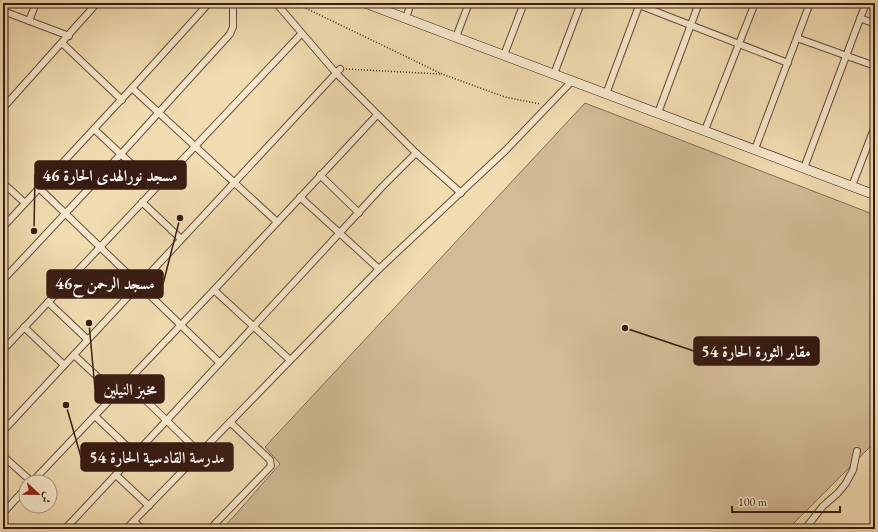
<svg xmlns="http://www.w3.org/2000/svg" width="878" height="532" font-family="'EB Garamond',Amiri,serif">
  <rect width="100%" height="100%" fill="#f1dcb1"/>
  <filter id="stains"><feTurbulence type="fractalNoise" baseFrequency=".005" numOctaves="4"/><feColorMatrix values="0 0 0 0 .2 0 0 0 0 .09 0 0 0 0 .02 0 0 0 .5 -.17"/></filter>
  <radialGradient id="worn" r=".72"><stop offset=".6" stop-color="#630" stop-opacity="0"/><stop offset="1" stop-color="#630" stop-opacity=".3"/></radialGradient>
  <!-- green -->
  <polygon fill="#d2bb96" stroke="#856c54" points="585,103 875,215 875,442 788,529 230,529 227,524 280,464 265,447"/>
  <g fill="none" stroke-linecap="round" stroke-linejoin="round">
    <!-- street casing -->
    <g stroke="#664c3a" stroke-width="8">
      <g id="street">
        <polyline points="276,3 336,73 416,153 461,193"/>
        <polyline points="639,5 788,63"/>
        <polyline points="3,11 69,36"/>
        <polyline points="406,18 411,3"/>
        <polyline points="860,18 875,24"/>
        <polyline points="29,21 36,3"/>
        <polyline points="456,37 469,3"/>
        <polyline points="797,38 875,66"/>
        <polyline points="62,43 122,100"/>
        <polyline points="504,55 524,3"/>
        <polyline points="554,74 581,3"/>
        <polyline points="132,88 277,222"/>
        <polyline points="606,94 640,3"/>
        <polyline points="3,108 97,3"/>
        <polyline points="658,113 699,3"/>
        <polyline points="94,129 156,187"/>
        <polyline points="705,130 755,3"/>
        <polyline points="755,149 810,3"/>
        <polyline points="804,168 866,3"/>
        <polyline points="320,175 359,213"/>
        <polyline points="3,183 25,203"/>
        <polyline points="852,186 875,126"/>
        <polyline points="39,188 220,363"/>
        <polyline points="300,197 379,269"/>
        <polyline points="142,202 181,239"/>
        <polyline points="3,227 132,88 209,3"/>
        <polyline points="3,280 121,154 230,34 233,27 233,3"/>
        <polyline points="214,290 290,360"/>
        <polyline points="48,302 88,340"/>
        <polyline points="24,327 64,365"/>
        <polyline points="3,350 301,34"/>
        <polyline points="74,355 116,394"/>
        <polyline points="127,382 200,453"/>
        <polyline points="95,416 135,454"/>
        <polyline points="3,431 340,69"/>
        <polyline points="3,456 32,482"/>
        <polyline points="116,475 149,506"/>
        <polyline points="32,482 214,290 377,115"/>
        <polyline points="3,513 26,488"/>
        <polyline points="134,521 142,529"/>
        <polyline points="65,529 167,420 382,187 416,153"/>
        <polyline points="126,529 379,269 506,150 572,81"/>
        <polyline points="210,529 271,466 270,460 230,422"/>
        <polyline points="805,529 823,506 838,493 846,483 853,470 857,451"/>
      </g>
    </g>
    <!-- secondary casing -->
    <g stroke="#381c12" stroke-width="10">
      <polyline id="secondary" points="365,3 875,195"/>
    </g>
    <!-- path -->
    <g stroke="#381c12" stroke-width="1.5" stroke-dasharray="1 2" stroke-linecap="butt">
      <polyline points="295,3 442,74 505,97 540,104"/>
      <polyline points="346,69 440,74"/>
    </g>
    <!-- street -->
    <use href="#street" stroke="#f6e8cc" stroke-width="6"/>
    <!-- secondary -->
    <use href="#secondary" stroke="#f6e8cc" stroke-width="9"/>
  </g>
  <!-- callouts -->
  <path fill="none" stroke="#381c12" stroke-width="1.5" d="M34 231L35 175M180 218L163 284M625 328L694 351M89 323L95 389M66 405L81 457"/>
  <g fill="#381c12" stroke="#f6e8cc" stroke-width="1.5">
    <circle cx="34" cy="231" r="4"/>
    <circle cx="180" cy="218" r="4"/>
    <circle cx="625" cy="328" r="4"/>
    <circle cx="89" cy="323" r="4"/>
    <circle cx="66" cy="405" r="4"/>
  </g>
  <g fill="#381c12" stroke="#381c12" stroke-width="1.5">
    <rect x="35" y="161" width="151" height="28" rx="4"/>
    <rect x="47" y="270" width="116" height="28" rx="4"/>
    <rect x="694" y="337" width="125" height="28" rx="4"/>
    <rect x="95" y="375" width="69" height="28" rx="4"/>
    <rect x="81" y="443" width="152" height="28" rx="4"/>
  </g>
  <g font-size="16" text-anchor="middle" font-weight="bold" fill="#fff">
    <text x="110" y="181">مسجد نورالهدى الحارة 46</text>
    <text x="105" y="289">مسجد الرحمن ح46</text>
    <text x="756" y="357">مقابر الثورة الحارة 54</text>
    <text x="130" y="395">مخبز النيلين</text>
    <text x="157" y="463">مدرسة القادسية الحارة 54</text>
  </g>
  <!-- margin -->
  <rect width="878" height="532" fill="none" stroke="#f1dcb1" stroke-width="16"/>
  <rect x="4" y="4" width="870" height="524" fill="none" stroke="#381c12" stroke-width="2"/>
  <rect x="8" y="8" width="862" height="516" fill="none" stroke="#381c12"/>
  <!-- north arrow -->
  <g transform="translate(38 494) rotate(112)"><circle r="19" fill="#f6e8cc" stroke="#aa9682"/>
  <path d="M0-3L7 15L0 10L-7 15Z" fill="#8f2418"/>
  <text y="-6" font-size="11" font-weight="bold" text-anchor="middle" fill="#381c12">ش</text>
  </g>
  <!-- scale -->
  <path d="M732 506v6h108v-6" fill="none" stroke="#381c12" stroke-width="2"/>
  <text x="738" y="506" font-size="12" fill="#381c12" stroke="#f6e8cc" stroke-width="3" paint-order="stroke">100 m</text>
  <rect width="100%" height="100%" filter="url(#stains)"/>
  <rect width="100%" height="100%" fill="url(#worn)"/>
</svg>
